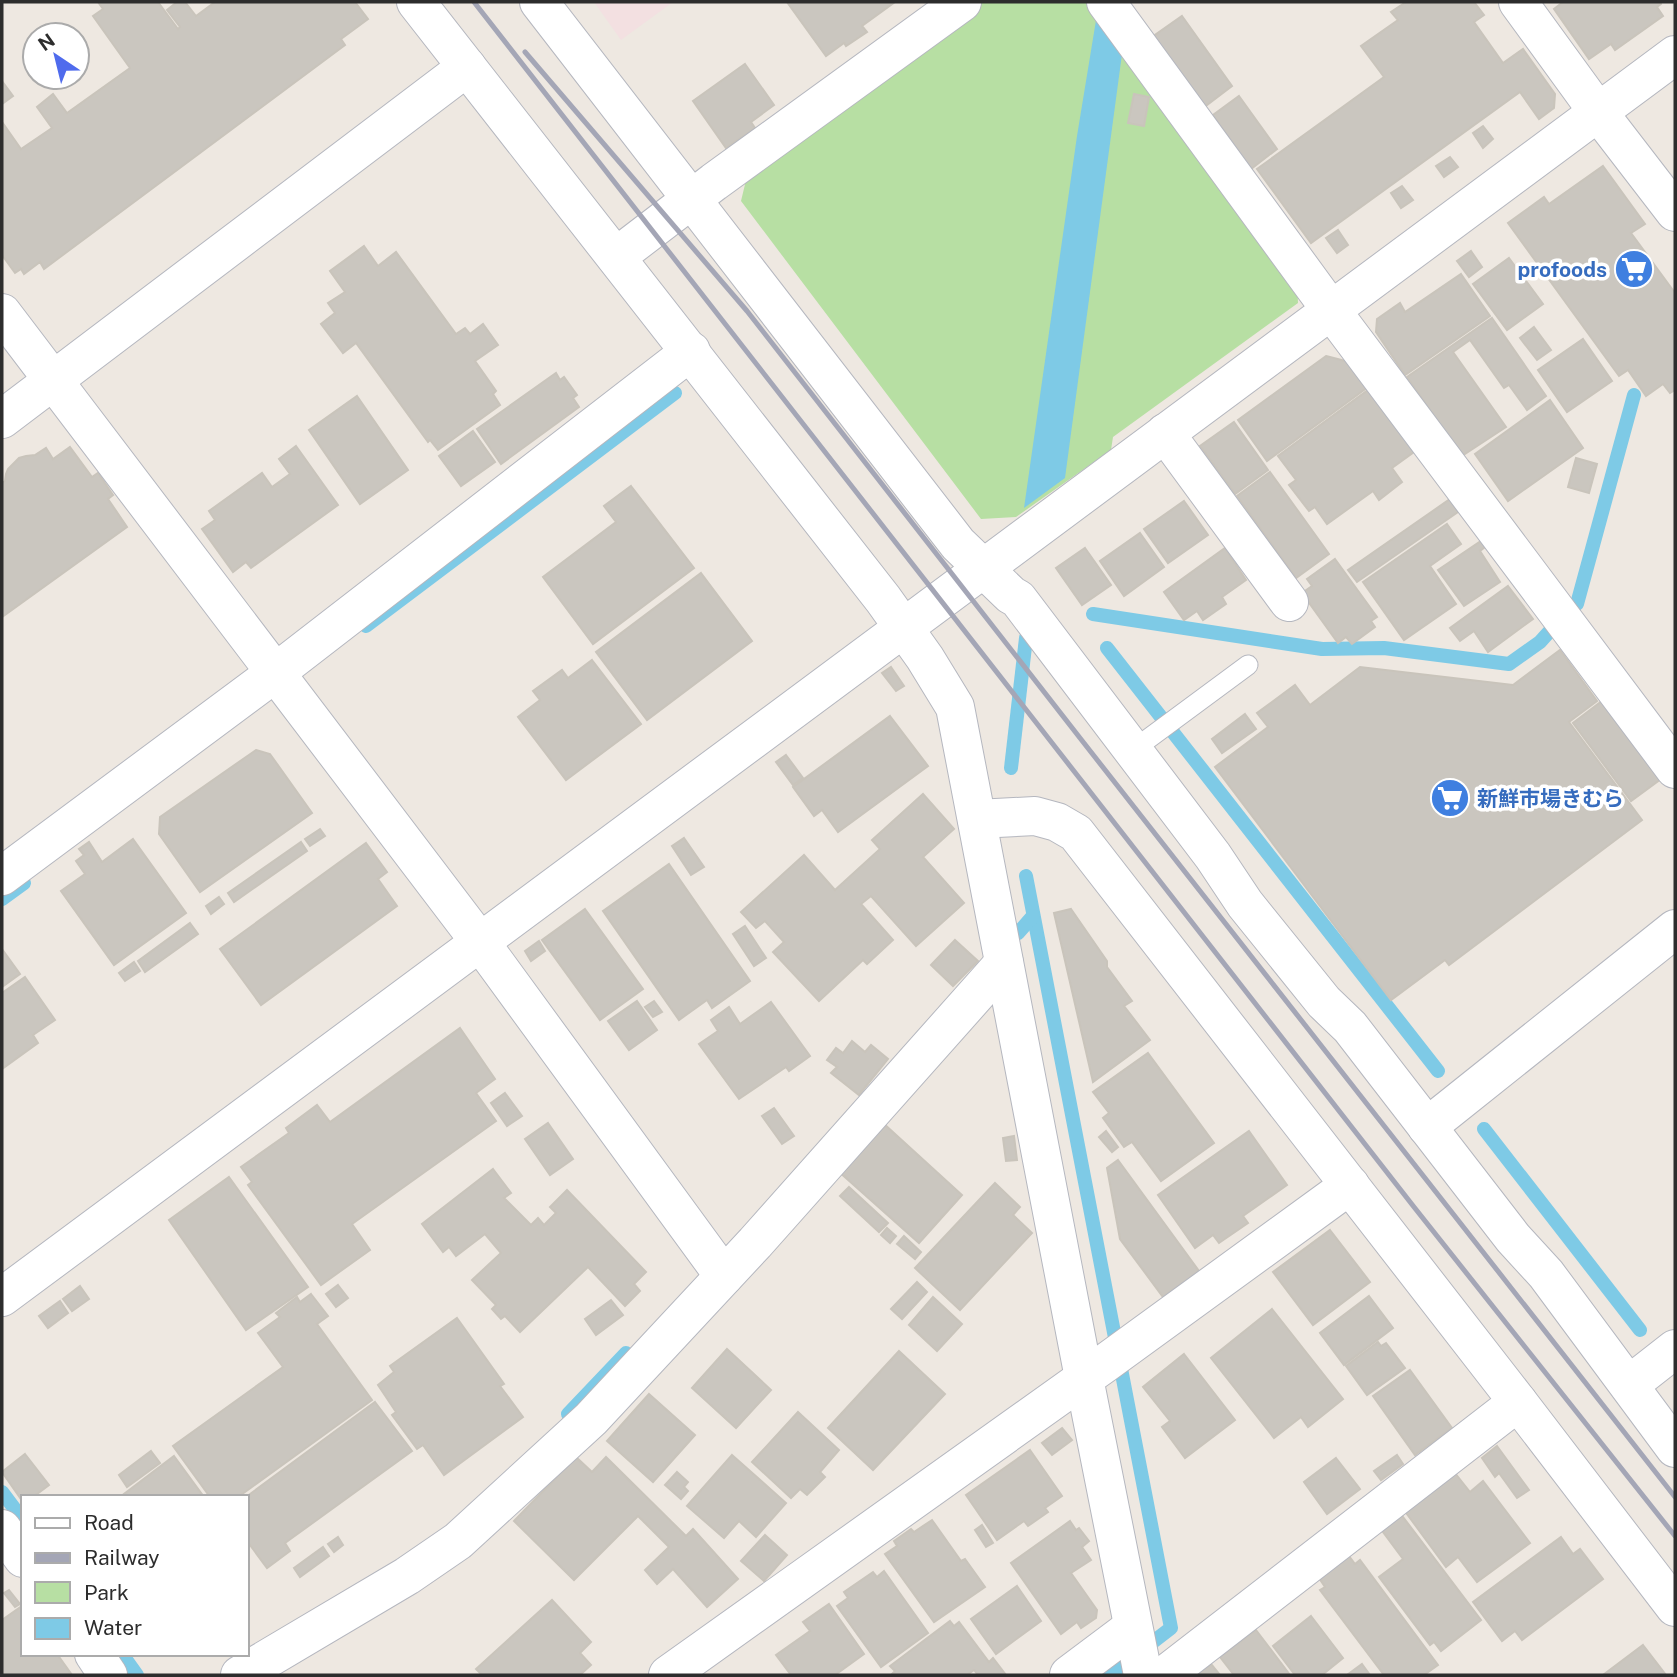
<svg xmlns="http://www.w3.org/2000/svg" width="1677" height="1677" font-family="'Public Sans','Noto Sans JP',sans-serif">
  <rect width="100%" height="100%" fill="#eee8e1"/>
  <!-- medical -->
  <polygon fill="#f3e0e1" points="594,2 673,2 621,40"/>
  <!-- green -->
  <polygon fill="#b7dfa3" points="975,2 1087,2 1297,282 1298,303 1113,437 1111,450 1016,517 981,519 741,201 748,172"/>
  <!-- water -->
  <polygon fill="#7ecae6" points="1099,2 1129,2 1065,478 1024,508 1077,136"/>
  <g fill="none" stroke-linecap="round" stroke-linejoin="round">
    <!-- stream -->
    <g stroke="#7ecae6" stroke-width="14">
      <polyline points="1577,604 1634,395"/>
      <polyline points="1093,614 1322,649 1384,648 1509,664 1540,642 1549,632"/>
      <polyline points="366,626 675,393"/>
      <polyline points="1107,648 1438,1071"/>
      <polyline points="1011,768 1026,638"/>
      <polyline points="1026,876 1171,1628 1110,1675"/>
      <polyline points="2,899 24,883"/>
      <polyline points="1018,933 1033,916"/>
      <polyline points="1484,1129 1640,1330"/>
      <polyline points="568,1414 626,1353"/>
      <polyline points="2,1492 23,1520"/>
      <polyline points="122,1654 137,1675"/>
    </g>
  </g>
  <!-- building -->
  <g fill="#cac6bf" stroke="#c9c4bb" stroke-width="2">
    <polygon points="98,2 158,2 178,29 180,27 167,10 177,2 185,2 196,16 215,2 355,2 368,19 341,39 345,45 44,269 40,262 24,274 21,269 15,273 2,255 2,122 21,149 52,128 37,107 53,94 67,113 130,68 93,16 103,9"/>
    <polygon points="787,2 895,2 862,26 867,32 846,46 844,43 826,56"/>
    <polygon points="1406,2 1474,2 1484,15 1474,22 1503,63 1523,49 1555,94 1554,108 1539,119 1520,92 1311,243 1257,169 1384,77 1361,46 1398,20 1391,12"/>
    <polygon points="1563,2 1660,2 1661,4 1657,7 1663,16 1615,50 1611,44 1589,59 1554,9"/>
    <polygon points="1182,16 1232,86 1203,108 1152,37"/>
    <polygon points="745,64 774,105 751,122 755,128 726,148 693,101"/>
    <polygon points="2,81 13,96 2,104"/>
    <polygon points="1134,94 1149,97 1144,126 1128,123"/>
    <polygon points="1239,96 1277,149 1251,169 1213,115"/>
    <polygon points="1483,126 1493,139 1483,148 1473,133"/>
    <polygon points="1450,157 1458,167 1444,177 1436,166"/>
    <polygon points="1603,166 1645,224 1631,233 1675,293 1675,390 1670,393 1663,384 1646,396 1628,370 1619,376 1508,223 1544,197 1549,204"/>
    <polygon points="1402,186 1413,200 1401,208 1391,193"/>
    <polygon points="1338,230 1348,245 1337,253 1326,238"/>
    <polygon points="364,246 378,266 396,252 456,334 465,328 470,334 483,324 498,345 475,361 496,391 493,394 500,405 438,450 430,440 428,442 356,343 343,353 321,324 335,313 328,303 345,292 330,271"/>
    <polygon points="1471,251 1482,267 1469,277 1457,261"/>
    <polygon points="1509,258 1543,304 1507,330 1473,284"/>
    <polygon points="1461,274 1490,316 1405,375 1376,332 1377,319 1400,303 1405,312"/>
    <polygon points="1492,318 1546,396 1527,410 1509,385 1504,388 1470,340 1453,352 1506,427 1462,456 1407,377"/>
    <polygon points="1534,327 1551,350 1537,360 1520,338"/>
    <polygon points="1583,339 1612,381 1567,412 1538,370"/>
    <polygon points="1326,356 1349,362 1368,387 1267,461 1238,420"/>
    <polygon points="556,373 560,380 564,377 577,395 573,398 579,407 501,464 477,429"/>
    <polygon points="1368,390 1414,452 1392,468 1402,482 1379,500 1373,491 1327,524 1315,507 1309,511 1289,485 1296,480 1278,456"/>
    <polygon points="357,396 408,470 360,504 309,430"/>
    <polygon points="1550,400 1583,448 1508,501 1475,454"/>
    <polygon points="1234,422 1268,470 1235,494 1200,446"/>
    <polygon points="473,431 495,462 461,486 439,456"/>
    <polygon points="296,446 338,505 251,568 246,562 233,572 202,529 215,520 209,511 262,473 272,487 290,474 279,459"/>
    <polygon points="70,447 92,477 98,473 113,495 108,499 127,527 2,617 2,483 5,481 6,474 8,469 19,458 26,456 35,455 46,448 53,459"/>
    <polygon points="1576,458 1597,464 1589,493 1568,487"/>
    <polygon points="1270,472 1329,554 1296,578 1237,496"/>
    <polygon points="631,486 694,568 593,644 543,577 616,522 604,506"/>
    <polygon points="1450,499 1458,512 1357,582 1348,570"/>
    <polygon points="1184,501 1208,535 1168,563 1144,529"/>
    <polygon points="1447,524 1461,544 1430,566 1456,604 1404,640 1363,582"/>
    <polygon points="1140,533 1164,567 1124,596 1100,561"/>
    <polygon points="1481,541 1485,547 1480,551 1500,582 1464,606 1438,570"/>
    <polygon points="1085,548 1111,585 1082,605 1056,568"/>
    <polygon points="1225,548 1246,580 1222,597 1226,604 1203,620 1197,611 1184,620 1164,592"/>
    <polygon points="1335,559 1377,617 1371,621 1375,627 1352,644 1346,637 1338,643 1302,593 1312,586 1307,579"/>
    <polygon points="701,573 752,641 647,720 596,652"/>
    <polygon points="1508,586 1533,619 1488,652 1474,631 1460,641 1450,628"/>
    <polygon points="1560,650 1597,701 1569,722 1642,820 1449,965 1445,960 1391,1000 1215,767 1268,727 1257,713 1295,685 1310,705 1360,667 1513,685"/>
    <polygon points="592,660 641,724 566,780 518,717 540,700 533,691 562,670 568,678"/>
    <polygon points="891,667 904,686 896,691 882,673"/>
    <polygon points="1602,701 1661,779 1631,801 1573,723"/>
    <polygon points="1245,714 1256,729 1222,753 1212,739"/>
    <polygon points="890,716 928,766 838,832 822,810 814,816 793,787"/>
    <polygon points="256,750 270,754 312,813 200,892 159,834 160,817"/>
    <polygon points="786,755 803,778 793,785 776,762"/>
    <polygon points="923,794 954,829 923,857 964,903 916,946 871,896 861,904 893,940 867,964 863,960 819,1001 773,952 784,942 765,921 756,928 741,912 804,855 835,890 880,849 872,840"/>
    <polygon points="320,829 325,836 310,846 305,839"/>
    <polygon points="684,838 704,867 691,875 672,846"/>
    <polygon points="133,839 186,913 114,965 61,891 85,874 76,861 84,855 79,849 89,842 102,862"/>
    <polygon points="301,842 307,851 234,902 228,893"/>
    <polygon points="366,843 387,872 378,879 397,906 261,1005 220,949"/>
    <polygon points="669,864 750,981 712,1008 707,1000 679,1020 603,911"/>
    <polygon points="219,897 224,904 211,914 206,906"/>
    <polygon points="585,909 643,989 600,1020 542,940"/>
    <polygon points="1071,909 1107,961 1107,967 1132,1001 1124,1006 1150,1040 1093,1082 1054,913"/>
    <polygon points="190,923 198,934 145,972 138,961"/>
    <polygon points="745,926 766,958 754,966 733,934"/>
    <polygon points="955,940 978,961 953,986 931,965"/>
    <polygon points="539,941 545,951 531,961 525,951"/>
    <polygon points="2,949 20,974 2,987"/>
    <polygon points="134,962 140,971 125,981 119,973"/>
    <polygon points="25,977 55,1020 33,1035 38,1043 2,1069 2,993"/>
    <polygon points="637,1001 657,1030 629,1050 608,1021"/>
    <polygon points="654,1001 662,1012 653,1017 645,1007"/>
    <polygon points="771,1002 810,1056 789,1071 786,1067 739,1099 699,1044 718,1031 711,1020 729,1007 740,1024"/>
    <polygon points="460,1028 495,1079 476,1093 496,1121 352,1224 370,1250 321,1285 248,1185 252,1182 241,1167 289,1133 286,1128 317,1105 330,1122"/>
    <polygon points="852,1041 865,1052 871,1045 888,1059 859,1095 831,1073 837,1067 827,1060 836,1048 843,1053"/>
    <polygon points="1148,1053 1214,1143 1161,1181 1132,1142 1124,1147 1103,1118 1109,1113 1093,1092"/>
    <polygon points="505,1093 522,1116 507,1126 491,1103"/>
    <polygon points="774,1108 794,1136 782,1144 762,1116"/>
    <polygon points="548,1123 573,1159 550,1175 525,1139"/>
    <polygon points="883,1123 962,1195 919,1243 838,1171"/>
    <polygon points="1106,1131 1118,1147 1112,1152 1099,1137"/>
    <polygon points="1249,1131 1287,1185 1243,1216 1248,1223 1219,1243 1213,1235 1195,1248 1158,1195"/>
    <polygon points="1014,1136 1017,1160 1006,1161 1003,1138"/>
    <polygon points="1118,1160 1199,1271 1163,1297 1120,1239 1107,1168"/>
    <polygon points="493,1169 511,1193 504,1198 531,1225 538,1218 544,1225 556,1213 550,1207 567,1190 646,1272 634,1284 640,1291 625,1306 588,1267 520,1332 505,1316 501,1319 492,1309 496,1305 472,1280 501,1253 485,1234 456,1256 449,1247 443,1252 422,1224"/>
    <polygon points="229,1177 308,1287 246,1330 169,1220"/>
    <polygon points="995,1183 1020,1207 1013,1215 1032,1233 960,1310 915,1268"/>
    <polygon points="849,1187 888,1223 879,1232 840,1196"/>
    <polygon points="887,1228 896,1236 890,1243 881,1235"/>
    <polygon points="1330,1230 1370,1282 1313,1325 1273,1272"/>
    <polygon points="904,1236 921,1252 915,1259 897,1244"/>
    <polygon points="917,1282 927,1292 902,1319 891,1309"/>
    <polygon points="338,1285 348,1298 336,1307 326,1294"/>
    <polygon points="80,1286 89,1299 72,1311 63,1299"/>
    <polygon points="311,1294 328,1316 317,1324 372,1400 238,1497 210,1497 173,1446 283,1367 258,1333 280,1317 276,1313 297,1297 300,1302"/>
    <polygon points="1369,1296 1393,1328 1344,1365 1320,1333"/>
    <polygon points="933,1297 962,1324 937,1351 909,1325"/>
    <polygon points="611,1300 623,1315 596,1335 585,1319"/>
    <polygon points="60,1301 68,1313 48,1328 39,1316"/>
    <polygon points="1272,1309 1343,1399 1308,1427 1301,1417 1274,1438 1211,1358"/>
    <polygon points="457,1318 504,1384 500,1386 523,1417 444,1475 423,1445 417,1449 392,1415 396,1412 378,1385 394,1372 390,1366"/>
    <polygon points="1378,1342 1381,1346 1386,1343 1405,1368 1367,1395 1346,1366"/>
    <polygon points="727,1349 771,1390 736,1428 692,1388"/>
    <polygon points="899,1351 945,1394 873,1470 828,1428"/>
    <polygon points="1184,1354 1235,1420 1185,1458 1162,1427 1170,1421 1143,1387"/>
    <polygon points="1410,1370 1452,1428 1415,1455 1373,1396"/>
    <polygon points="649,1394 695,1435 653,1482 607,1441"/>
    <polygon points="375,1402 412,1451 285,1543 290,1551 267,1568 247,1541 246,1497"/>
    <polygon points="798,1412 839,1450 820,1472 825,1477 807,1495 800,1489 791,1498 752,1462"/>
    <polygon points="1062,1428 1072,1440 1052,1455 1042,1443"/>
    <polygon points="1497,1446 1529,1490 1517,1498 1499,1473 1495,1477 1482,1458"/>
    <polygon points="1030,1450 1062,1496 1045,1508 1048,1512 1028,1526 1024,1521 997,1540 966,1495"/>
    <polygon points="151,1451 160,1463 127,1487 119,1475"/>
    <polygon points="25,1454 49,1485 33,1497 23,1497 23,1502 2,1472"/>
    <polygon points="732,1455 786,1503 756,1537 739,1521 724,1538 687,1506"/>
    <polygon points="1397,1455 1403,1464 1381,1480 1374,1471"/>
    <polygon points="174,1456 204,1497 120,1497"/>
    <polygon points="576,1457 592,1472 606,1457 686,1536 693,1529 738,1579 707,1607 673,1569 657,1584 645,1570 669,1547 638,1516 574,1580 514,1521"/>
    <polygon points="1336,1458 1360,1489 1327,1514 1304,1482"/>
    <polygon points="677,1472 688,1482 684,1487 688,1491 681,1499 665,1485"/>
    <polygon points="1455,1473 1470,1492 1483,1481 1530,1543 1477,1582 1458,1557 1446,1567 1404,1510"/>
    <polygon points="1400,1513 1481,1620 1441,1651 1434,1642 1430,1645 1379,1577 1403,1559 1380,1528"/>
    <polygon points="932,1520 961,1561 965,1559 985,1587 934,1622 885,1554 897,1546 894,1541 911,1529 914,1532"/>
    <polygon points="1070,1521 1076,1530 1079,1528 1089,1541 1082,1547 1091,1560 1071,1573 1097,1610 1096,1618 1081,1628 1077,1622 1061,1634 1011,1563"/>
    <polygon points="982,1525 993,1543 986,1547 975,1530"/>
    <polygon points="765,1535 787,1555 764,1581 741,1561"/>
    <polygon points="338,1537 343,1545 334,1552 328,1544"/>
    <polygon points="1561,1537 1573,1554 1580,1549 1603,1579 1522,1640 1515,1631 1502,1641 1473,1602"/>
    <polygon points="323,1547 329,1556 300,1577 294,1568"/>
    <polygon points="1349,1556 1355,1564 1360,1560 1438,1665 1424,1675 1384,1675 1320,1590 1325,1587 1319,1578"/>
    <polygon points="884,1571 928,1633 881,1667 837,1606 848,1598 844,1592 873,1572 877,1577"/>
    <polygon points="1017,1586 1041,1621 996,1654 971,1619"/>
    <polygon points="9,1590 20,1604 15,1607 4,1593"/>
    <polygon points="552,1600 591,1642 580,1653 591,1665 580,1675 482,1675 476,1669"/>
    <polygon points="829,1604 864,1654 835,1675 791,1675 776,1655 810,1631 803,1622"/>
    <polygon points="22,1606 23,1654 57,1654 72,1675 2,1675 2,1620"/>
    <polygon points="1311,1616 1343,1658 1322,1675 1295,1675 1273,1646"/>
    <polygon points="950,1621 954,1626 959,1622 989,1662 993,1658 1006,1675 978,1675 974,1670 967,1675 891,1675 895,1671 890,1666"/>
    <polygon points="1256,1630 1290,1675 1234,1675 1220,1657"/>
    <polygon points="1643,1645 1666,1675 1603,1675"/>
    <polygon points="1211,1664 1220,1675 1196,1675"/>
    <polygon points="1362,1664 1370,1675 1347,1675"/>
  </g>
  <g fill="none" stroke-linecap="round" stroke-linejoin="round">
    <!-- service casing -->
    <g stroke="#b5b7bf" stroke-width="21">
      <polyline id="service" points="1133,750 1248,665"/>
    </g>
    <!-- minor casing -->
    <g stroke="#b5b7bf" stroke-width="40">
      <g id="minor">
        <polyline points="416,2 883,599 925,658 955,707 1084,1378 1143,1675"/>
        <polyline points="539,2 958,544 1011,595 1018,599 1213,856 1245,904 1324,1002 1350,1027 1513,1238 1546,1274 1675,1448"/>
        <polyline points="1106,2 1331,310 1675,769"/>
        <polyline points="1518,2 1598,112 1675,212"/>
        <polyline points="616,257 714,182 962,2"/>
        <polyline points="2,313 480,942 724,1276"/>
        <polyline points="2,419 467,67"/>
        <polyline points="1165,433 1289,602"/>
        <polyline points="977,819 1035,816 1057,822 1076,833 1518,1402 1675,1607"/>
        <polyline points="2,876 275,673 691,351"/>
        <polyline points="1427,1127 1675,929"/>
        <polyline points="2,1297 1675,55"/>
        <polyline points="1629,1385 1675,1349"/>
        <polyline points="2,1529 23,1558"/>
        <polyline points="94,1654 108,1675"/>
        <polyline points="240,1675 407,1576 458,1541 591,1419 755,1243 1004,963"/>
        <polyline points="668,1675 1104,1364 1350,1185"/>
        <polyline points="1069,1675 1133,1627"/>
        <polyline points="1165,1675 1518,1402"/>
      </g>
    </g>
    <!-- service -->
    <use href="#service" stroke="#fff" stroke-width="19"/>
    <!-- minor -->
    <use href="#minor" stroke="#fff" stroke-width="38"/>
    <!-- rail -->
    <g stroke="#a4a6b6" stroke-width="5">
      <polyline points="474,2 1414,1207 1675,1536"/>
      <polyline points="525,52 747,311 1080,738 1675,1497"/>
    </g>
  </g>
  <!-- icons -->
  <defs>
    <g id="supermarket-disc" transform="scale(2.0125)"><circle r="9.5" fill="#3f7fe0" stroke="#fff"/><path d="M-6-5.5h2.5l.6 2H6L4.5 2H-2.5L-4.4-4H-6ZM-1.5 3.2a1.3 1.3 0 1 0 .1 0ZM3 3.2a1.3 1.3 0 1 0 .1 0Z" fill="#fff"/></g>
  </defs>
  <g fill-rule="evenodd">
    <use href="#supermarket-disc" x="1634" y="269"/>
    <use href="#supermarket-disc" x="1450" y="798"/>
  </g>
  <g text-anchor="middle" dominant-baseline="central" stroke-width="7" stroke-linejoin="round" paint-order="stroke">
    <!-- shop labels -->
    <g font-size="21" font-weight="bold" fill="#366cbe" stroke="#fff" text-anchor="end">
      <text x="1607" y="269">profoods</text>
      <text x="1477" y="798" text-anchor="start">新鮮市場きむら</text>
    </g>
  </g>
  <!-- border -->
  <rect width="1677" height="1677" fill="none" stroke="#2d2d2d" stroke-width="7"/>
  <!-- legend -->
  <rect x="21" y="1495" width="228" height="161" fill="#ffffff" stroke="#ababab" stroke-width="2"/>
  <rect x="35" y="1518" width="35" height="10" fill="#ffffff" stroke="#ababab" stroke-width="2"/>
  <text x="84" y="1530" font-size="21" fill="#2d2d2d">Road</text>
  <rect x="35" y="1553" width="35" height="10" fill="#a4a6b6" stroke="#ababab" stroke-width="2"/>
  <text x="84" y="1565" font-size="21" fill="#2d2d2d">Railway</text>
  <rect x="35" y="1582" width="35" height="21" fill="#b7dfa3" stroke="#ababab" stroke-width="2"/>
  <text x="84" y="1600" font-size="21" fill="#2d2d2d">Park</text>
  <rect x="35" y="1618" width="35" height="21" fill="#7ecae6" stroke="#ababab" stroke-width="2"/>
  <text x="84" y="1635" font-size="21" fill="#2d2d2d">Water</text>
  <!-- north arrow -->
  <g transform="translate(56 56) rotate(325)"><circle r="33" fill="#ffffff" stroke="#ababab" stroke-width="2"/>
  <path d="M0-5L12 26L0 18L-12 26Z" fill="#4f6bed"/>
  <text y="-10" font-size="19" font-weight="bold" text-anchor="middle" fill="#2d2d2d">N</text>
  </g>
</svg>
